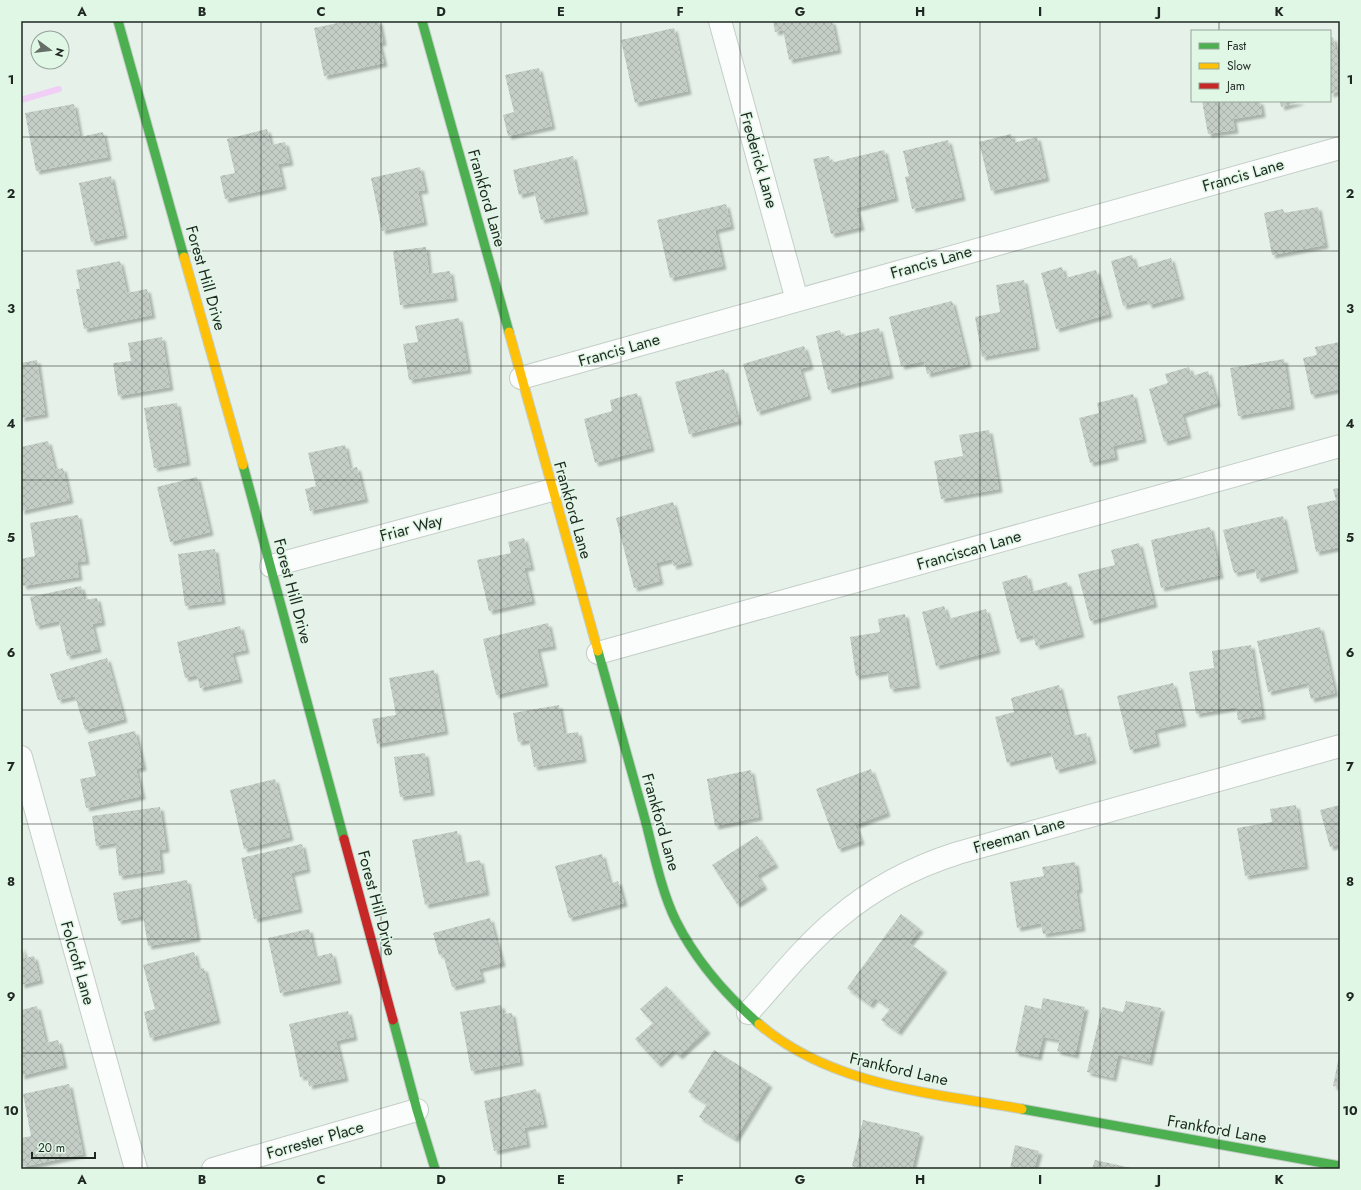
<svg xmlns="http://www.w3.org/2000/svg" width="1361" height="1190" font-family="Jost,sans-serif">
  <defs>
    <pattern id="building-cross-hatch" width="8" height="8" patternUnits="userSpaceOnUse"><rect width="8" height="8" fill="#c4cec7"/><path d="M0 0l8 8M0 8l8-8" fill="none" stroke="#a8b1ab"/></pattern>
    <filter id="shadow"><feDropShadow dx="3.5" dy="3.5" stdDeviation="1" flood-color="#0004"/></filter>
  </defs>
  <rect width="100%" height="100%" fill="#e6f2e9"/>
  <g fill="none" stroke-linecap="round" stroke-linejoin="round">
    <!-- stream -->
    <polyline stroke="#f0cef5" stroke-width="6" points="21,100 59,89"/>
  </g>
  <!-- building -->
  <g fill="url(#building-cross-hatch)" filter="url(#shadow)">
    <polygon points="347,21 379,21 383,42 379,43 384,63 324,76 314,28"/>
    <polygon points="773,21 832,21 838,50 789,60 783,30 775,32"/>
    <polygon points="674,28 688,91 635,103 621,40"/>
    <polygon points="1333,37 1340,66 1340,91 1330,94 1330,38"/>
    <polygon points="539,68 552,126 508,136 503,115 514,112 505,75"/>
    <polygon points="1202,101 1260,101 1262,114 1233,119 1235,130 1208,134"/>
    <polygon points="1280,101 1302,101 1281,107"/>
    <polygon points="74,104 80,137 103,132 108,157 36,171 25,113"/>
    <polygon points="267,129 271,145 285,142 290,162 278,164 283,186 225,199 220,176 235,173 227,139"/>
    <polygon points="1011,134 1013,143 1037,137 1046,178 991,191 979,142"/>
    <polygon points="948,140 962,197 912,209 905,177 909,176 903,151"/>
    <polygon points="884,150 895,198 856,208 861,227 831,234 813,159 829,156 830,163"/>
    <polygon points="573,156 585,211 541,220 534,191 519,195 513,170"/>
    <polygon points="420,167 425,190 418,191 424,222 382,231 371,178"/>
    <polygon points="111,176 124,235 91,242 79,183"/>
    <polygon points="726,204 731,226 715,230 723,266 670,278 657,220"/>
    <polygon points="1318,207 1325,245 1272,255 1264,213 1283,209 1284,213"/>
    <polygon points="426,247 429,274 450,271 454,298 400,305 393,251"/>
    <polygon points="1132,255 1136,268 1171,258 1181,296 1149,305 1147,300 1123,306 1111,261"/>
    <polygon points="120,261 127,293 147,289 152,315 84,329 76,289 80,289 76,270"/>
    <polygon points="1062,267 1065,278 1096,270 1109,314 1056,329 1041,273"/>
    <polygon points="1024,280 1036,347 982,357 975,317 1000,312 996,285"/>
    <polygon points="952,301 968,364 927,374 924,361 901,366 889,317"/>
    <polygon points="459,318 468,370 409,380 403,344 418,342 415,326"/>
    <polygon points="879,328 890,375 828,390 816,336 840,330 842,337"/>
    <polygon points="162,337 170,387 118,396 113,363 131,361 128,343"/>
    <polygon points="1340,342 1340,389 1311,395 1303,358 1317,355 1315,347"/>
    <polygon points="804,346 810,366 800,369 808,396 757,412 743,364"/>
    <polygon points="1284,359 1291,406 1238,416 1230,368"/>
    <polygon points="37,360 45,414 21,418 21,363"/>
    <polygon points="1189,367 1192,376 1208,371 1217,403 1182,414 1188,435 1164,442 1149,389 1168,383 1165,374"/>
    <polygon points="724,369 738,421 689,434 675,382"/>
    <polygon points="637,393 651,448 595,463 584,419 612,411 610,400"/>
    <polygon points="1133,394 1143,439 1113,446 1115,457 1090,463 1079,418 1099,413 1097,403"/>
    <polygon points="177,403 187,462 154,468 144,408"/>
    <polygon points="989,430 999,489 941,499 934,461 963,456 959,435"/>
    <polygon points="48,441 55,470 63,468 70,500 21,511 21,447"/>
    <polygon points="345,445 350,469 357,467 365,499 310,511 305,489 316,486 308,453"/>
    <polygon points="197,477 210,532 170,542 157,487"/>
    <polygon points="1340,488 1340,547 1316,552 1307,506 1336,500 1333,489"/>
    <polygon points="673,502 689,562 673,566 672,559 656,563 660,581 634,588 616,518"/>
    <polygon points="78,515 86,561 77,562 79,577 23,586 21,571 21,559 35,556 30,523"/>
    <polygon points="1283,516 1295,569 1257,579 1255,568 1234,573 1223,530"/>
    <polygon points="1210,527 1220,575 1161,588 1151,540"/>
    <polygon points="524,538 531,567 524,568 532,601 489,611 477,560 511,553 508,542"/>
    <polygon points="1139,543 1154,604 1090,621 1078,574 1115,565 1111,550"/>
    <polygon points="215,549 222,601 185,606 178,554"/>
    <polygon points="1027,575 1031,592 1067,582 1081,634 1036,646 1033,635 1017,639 1002,582"/>
    <polygon points="81,586 84,600 97,598 102,622 92,624 98,649 67,656 59,621 36,626 30,597"/>
    <polygon points="944,606 948,619 986,609 997,650 936,666 922,612"/>
    <polygon points="905,614 917,685 890,689 887,671 856,676 850,637 880,632 878,619"/>
    <polygon points="548,623 553,646 537,649 545,683 496,695 483,639"/>
    <polygon points="240,626 246,650 232,653 239,679 200,688 197,675 185,678 177,642"/>
    <polygon points="1320,627 1335,693 1311,699 1307,683 1268,692 1257,641"/>
    <polygon points="1251,645 1262,716 1238,720 1236,707 1196,714 1189,672 1214,668 1212,651"/>
    <polygon points="107,658 124,719 85,730 75,696 58,700 50,674"/>
    <polygon points="434,670 445,731 377,744 372,719 396,715 389,678"/>
    <polygon points="1173,683 1183,723 1154,730 1157,743 1130,750 1117,696"/>
    <polygon points="1059,685 1072,736 1086,733 1093,760 1056,770 1051,752 1007,763 995,717 1014,712 1011,698"/>
    <polygon points="559,705 564,734 578,732 583,759 534,767 529,740 518,742 513,713"/>
    <polygon points="135,731 143,767 136,769 142,796 86,808 80,779 96,776 88,742"/>
    <polygon points="425,753 431,792 400,797 394,757"/>
    <polygon points="871,769 887,813 855,825 861,841 838,849 816,789"/>
    <polygon points="751,770 759,817 715,826 707,779"/>
    <polygon points="275,779 290,837 244,849 230,790"/>
    <polygon points="1296,805 1305,866 1245,876 1237,828 1272,822 1270,809"/>
    <polygon points="1340,805 1340,844 1330,847 1320,810"/>
    <polygon points="160,807 166,849 159,850 161,870 119,876 115,843 96,846 92,816"/>
    <polygon points="457,831 463,863 480,860 486,892 425,905 412,840"/>
    <polygon points="757,836 775,864 757,875 764,886 737,904 712,865"/>
    <polygon points="302,844 307,869 291,873 299,909 254,919 241,858"/>
    <polygon points="602,854 610,884 618,881 624,903 569,918 555,866"/>
    <polygon points="1075,862 1079,889 1076,890 1082,928 1043,934 1041,923 1017,928 1010,882 1044,876 1042,867"/>
    <polygon points="187,880 197,938 148,946 143,916 118,921 113,893"/>
    <polygon points="901,914 920,929 909,943 944,969 898,1032 881,1020 890,1009 875,998 870,1005 847,988"/>
    <polygon points="490,918 502,963 479,969 482,979 452,987 443,954 439,955 433,933"/>
    <polygon points="309,929 315,957 332,953 338,980 280,993 268,938"/>
    <polygon points="21,945 25,958 34,956 40,980 21,985"/>
    <polygon points="194,952 198,969 204,968 217,1020 150,1038 144,1012 155,1009 143,965"/>
    <polygon points="666,986 707,1030 679,1056 673,1050 658,1064 635,1039 653,1023 640,1009"/>
    <polygon points="1043,998 1085,1007 1075,1055 1057,1051 1060,1040 1043,1037 1038,1057 1015,1052 1025,1005 1041,1009"/>
    <polygon points="1126,1001 1161,1008 1149,1062 1118,1055 1113,1078 1087,1072 1102,1007 1123,1012"/>
    <polygon points="501,1005 503,1014 512,1013 520,1062 471,1071 460,1012"/>
    <polygon points="37,1006 46,1043 58,1040 64,1065 21,1076 21,1010"/>
    <polygon points="348,1011 354,1037 336,1041 345,1078 309,1086 307,1076 300,1077 289,1024"/>
    <polygon points="714,1050 769,1084 735,1139 699,1117 707,1104 688,1092"/>
    <polygon points="1339,1056 1340,1056 1340,1087 1333,1086"/>
    <polygon points="69,1084 83,1154 22,1167 21,1138 31,1136 23,1094"/>
    <polygon points="536,1089 544,1124 524,1128 527,1144 494,1151 484,1101"/>
    <polygon points="863,1120 920,1133 912,1169 862,1169 852,1166"/>
    <polygon points="1015,1145 1039,1151 1034,1169 1010,1169"/>
    <polygon points="1095,1160 1131,1168 1131,1169 1092,1169"/>
  </g>
  <g fill="none" stroke-linecap="round" stroke-linejoin="round">
    <!-- street casing -->
    <g stroke="#c4cec7" stroke-width="24">
      <g id="street">
        <polyline points="720,21 797,300"/>
        <polyline points="521,378 1340,148"/>
        <polyline points="271,566 552,490"/>
        <polyline points="598,653 1340,446"/>
        <polyline points="21,757 136,1169"/>
        <path d="M748,1013C777,981 804,946 838,918C873,888 914,867 958,853L1340,746"/>
        <polyline points="213,1169 417,1110"/>
      </g>
    </g>
    <!-- fast casing -->
    <g stroke="#c4cec7" stroke-width="11">
      <g id="fast">
        <polyline points="118,21 184,257"/>
        <polyline points="422,21 509,332"/>
        <polyline points="243,465 344,839"/>
        <path d="M598,651C614,709 630,766 646,823C654,854 662,893 676,921C696,961 726,995 759,1024"/>
        <polyline points="393,1020 417,1110 435,1169"/>
        <polyline points="1022,1109 1340,1166"/>
      </g>
    </g>
    <!-- slow casing -->
    <g stroke="#c4cec7" stroke-width="11">
      <g id="slow">
        <polyline points="184,257 243,465"/>
        <polyline points="509,332 598,651"/>
        <path d="M759,1024C831,1086 932,1093 1022,1109"/>
      </g>
    </g>
    <!-- jam casing -->
    <g stroke="#c4cec7" stroke-width="11">
      <polyline id="jam" points="344,839 393,1020"/>
    </g>
    <!-- street -->
    <use href="#street" stroke="#fbfdfc" stroke-width="22"/>
    <!-- fast -->
    <use href="#fast" stroke="#4caf50" stroke-width="9"/>
    <!-- slow -->
    <use href="#slow" stroke="#ffc107" stroke-width="9"/>
    <!-- jam -->
    <use href="#jam" stroke="#c62828" stroke-width="9"/>
  </g>
  <!-- grid -->
  <path fill="none" stroke="#1f2721" stroke-width="1" stroke-opacity="0.55" d="M142,21V1169M261,21V1169M381,21V1169M501,21V1169M621,21V1169M740,21V1169M860,21V1169M980,21V1169M1100,21V1169M1219,21V31M1219,101V1169M21,137H1340M21,251H1340M21,366H1340M21,480H1340M21,595H1340M21,710H1340M21,824H1340M21,939H1340M21,1053H1340"/>
  <g text-anchor="middle" dominant-baseline="central" stroke-width="3" stroke-linejoin="round" paint-order="stroke">
    <!-- street labels -->
    <g font-size="16" fill="#1f2721" stroke="#e1f7e6">
      <text transform="translate(759 160) rotate(74)">Frederick Lane</text>
      <text transform="translate(1243 175) rotate(-16)">Francis Lane</text>
      <text transform="translate(487 198) rotate(74)">Frankford Lane</text>
      <text transform="translate(931 262) rotate(-16)">Francis Lane</text>
      <text transform="translate(206 278) rotate(74)">Forest Hill Drive</text>
      <text transform="translate(619 350) rotate(-16)">Francis Lane</text>
      <text transform="translate(573 510) rotate(74)">Frankford Lane</text>
      <text transform="translate(411 528) rotate(-15)">Friar Way</text>
      <text transform="translate(969 550) rotate(-16)">Franciscan Lane</text>
      <text transform="translate(293 591) rotate(75)">Forest Hill Drive</text>
      <text transform="translate(661 822) rotate(74)">Frankford Lane</text>
      <text transform="translate(1019 835) rotate(-16)">Freeman Lane</text>
      <text transform="translate(377 903) rotate(75)">Forest Hill Drive</text>
      <text transform="translate(78 963) rotate(74)">Folcroft Lane</text>
      <text transform="translate(899 1069) rotate(13)">Frankford Lane</text>
      <text transform="translate(1217 1129) rotate(10)">Frankford Lane</text>
      <text transform="translate(315 1140) rotate(-16)">Forrester Place</text>
    </g>
  </g>
  <!-- border -->
  <rect width="1361" height="1190" fill="none" stroke="#e1f7e6" stroke-width="44"/>
  <!-- legend -->
  <rect x="1191" y="30" width="140" height="72" fill="#e1f7e6" stroke="#93a497"/>
  <rect x="1199" y="43" width="20" height="6" fill="#4caf50" stroke="#93a497"/>
  <text x="1227" y="50" font-size="12" fill="#1f2721">Fast</text>
  <rect x="1199" y="63" width="20" height="6" fill="#ffc107" stroke="#93a497"/>
  <text x="1227" y="70" font-size="12" fill="#1f2721">Slow</text>
  <rect x="1199" y="83" width="20" height="6" fill="#c62828" stroke="#93a497"/>
  <text x="1227" y="90" font-size="12" fill="#1f2721">Jam</text>
  <!-- north arrow -->
  <g transform="translate(50 50) rotate(105)"><circle r="19" fill="#e1f7e6" stroke="#93a497"/>
  <path d="M0-3L7 15L0 10L-7 15Z" fill="#656e67"/>
  <text y="-6" font-size="11" font-weight="bold" text-anchor="middle" fill="#1f2721">N</text>
  </g>
  <!-- scale -->
  <path d="M32 1152v6h63v-6" fill="none" stroke="#1f2721" stroke-width="2"/>
  <text x="38" y="1152" font-size="12" fill="#1f2721" stroke="#e1f7e6" stroke-width="3" paint-order="stroke">20 m</text>
  <rect x="22" y="22" width="1317" height="1146" fill="none" stroke="#1f2721" stroke-width="1.5"/>
  <g font-size="13" text-anchor="middle" font-weight="bold" fill="#1f2721">
    <text x="82" y="16">A</text>
    <text x="202" y="16">B</text>
    <text x="321" y="16">C</text>
    <text x="441" y="16">D</text>
    <text x="561" y="16">E</text>
    <text x="680" y="16">F</text>
    <text x="800" y="16">G</text>
    <text x="920" y="16">H</text>
    <text x="1040" y="16">I</text>
    <text x="1159" y="16">J</text>
    <text x="1279" y="16">K</text>
    <text x="11" y="84">1</text>
    <text x="1350" y="84">1</text>
    <text x="11" y="198">2</text>
    <text x="1350" y="198">2</text>
    <text x="11" y="313">3</text>
    <text x="1350" y="313">3</text>
    <text x="11" y="428">4</text>
    <text x="1350" y="428">4</text>
    <text x="11" y="542">5</text>
    <text x="1350" y="542">5</text>
    <text x="11" y="657">6</text>
    <text x="1350" y="657">6</text>
    <text x="11" y="771">7</text>
    <text x="1350" y="771">7</text>
    <text x="11" y="886">8</text>
    <text x="1350" y="886">8</text>
    <text x="11" y="1001">9</text>
    <text x="1350" y="1001">9</text>
    <text x="11" y="1115">10</text>
    <text x="1350" y="1115">10</text>
    <text x="82" y="1184">A</text>
    <text x="202" y="1184">B</text>
    <text x="321" y="1184">C</text>
    <text x="441" y="1184">D</text>
    <text x="561" y="1184">E</text>
    <text x="680" y="1184">F</text>
    <text x="800" y="1184">G</text>
    <text x="920" y="1184">H</text>
    <text x="1040" y="1184">I</text>
    <text x="1159" y="1184">J</text>
    <text x="1279" y="1184">K</text>
  </g>
</svg>
